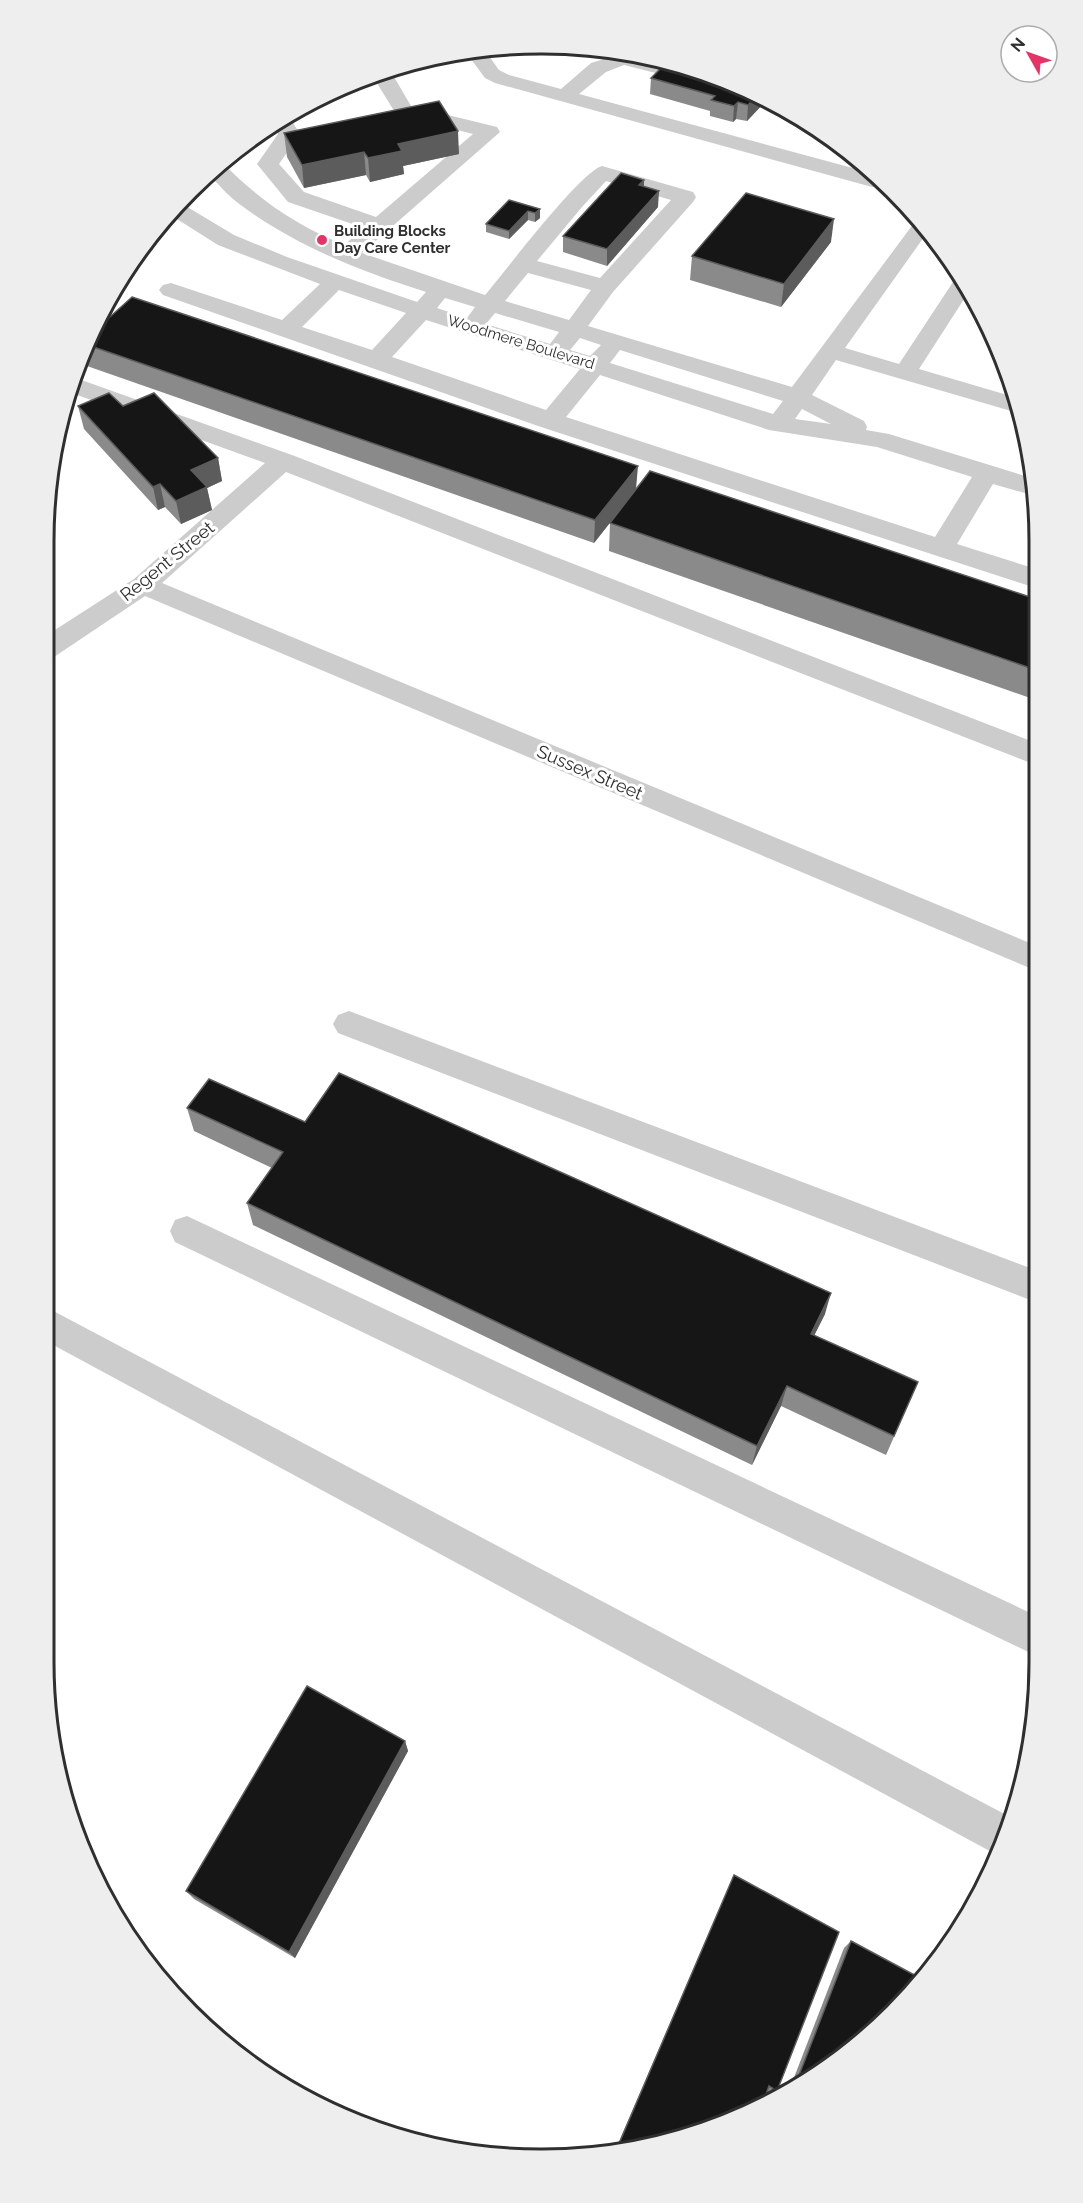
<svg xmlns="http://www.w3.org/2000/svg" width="1083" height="2203" font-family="Raleway,sans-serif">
  <rect width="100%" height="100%" fill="#fff"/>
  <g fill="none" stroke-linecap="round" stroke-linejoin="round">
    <!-- minor -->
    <g fill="#ccc" fill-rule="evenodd">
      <polygon points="484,49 499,70 509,75 561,89 591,63 624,53 732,82 754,94 747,96 624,65 606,72 579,94 871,173 885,187 872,187 495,83 485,78 465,51"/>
      <path d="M390,70L411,106L497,127L500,132L362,253L485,295C504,273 580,172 602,166L693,192L696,197L693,202L613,292L588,326L792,387L917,219L929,230L845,348L899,364L955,279L960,278L968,293L919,369L1014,397L1018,413L836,360L812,395L864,421L867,427L866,430L889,434L1035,479V496L993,484L957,544L1036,569V588L541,427L163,295L159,290L163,285L171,283L282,320L320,284L218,245L169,214L179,202L234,235L287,257L417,302L426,292C360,271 293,245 238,203C227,195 218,183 208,174L223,163C259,200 296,225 344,245L364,228L288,202L257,164L278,134L272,124L288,115L300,134L279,164L304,192L376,217L473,134L396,114L372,75ZM606,181L671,200L600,278L537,261L582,207ZM528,273L591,290L569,320L505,301ZM339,290L406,313L372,350L302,327ZM445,298L475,307L467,318L437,308ZM495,313L559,332L550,344L486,324ZM426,320L580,369L546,410L392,357ZM580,338L601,345L590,356L570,350ZM620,350L783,401L773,414L610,363ZM600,375L769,430L877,447L972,477L935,537L566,417ZM802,409L831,424L795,419Z"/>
      <polygon points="73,377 292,455 1036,743 1036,765 286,472 162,583 1037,946 1037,971 145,596 54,657 44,659 44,637 134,579 265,463 69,392"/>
      <polygon points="349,1011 1038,1271 1038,1303 338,1033 333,1024 338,1015"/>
      <polygon points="187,1216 1039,1617 1039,1657 175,1242 170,1231 175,1220"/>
      <polygon points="44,1306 1012,1818 999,1856 44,1340"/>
    </g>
  </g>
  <!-- wall -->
  <g fill="#8a8a8a">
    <polygon points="651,78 765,102 747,121 736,119 733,122 710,116 710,111 650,94"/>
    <polygon points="284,133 459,154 403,166 404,174 370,182 366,175 304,188 287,157"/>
    <polygon points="644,180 644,187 658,207 607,266 563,252 563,236"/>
    <polygon points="509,200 540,209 540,218 535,222 528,220 509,239 486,232 486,224"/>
    <polygon points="831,242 781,307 690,280 692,256"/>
    <polygon points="90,335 636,489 1036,599 1036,700 609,551 610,523 594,543 87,366 82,349"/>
    <polygon points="78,406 123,406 218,458 222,481 207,488 212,510 181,524 165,507 158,510 84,429"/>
    <polygon points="187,1108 305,1122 825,1314 814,1335 918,1382 886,1455 781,1406 752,1465 253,1225 247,1203 272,1168 194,1131"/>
    <polygon points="405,1741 408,1751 295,1958 194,1899 186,1891"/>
    <polygon points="734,1875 777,2091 771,2095 767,2092 761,2108 614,2153"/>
    <polygon points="851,1941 894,2013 790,2088 844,1948"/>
  </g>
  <!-- shaded-wall -->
  <g fill="#5c5c5c">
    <polygon points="757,96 765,101 765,102 747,121 748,105"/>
    <polygon points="738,102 736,119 733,122 734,106"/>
    <polygon points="458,131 459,154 403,166 404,174 370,182 368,158 398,144"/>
    <polygon points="364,152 366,175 304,188 302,165"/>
    <polygon points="644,180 644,196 639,185"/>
    <polygon points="659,191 658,207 607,266 607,249"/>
    <polygon points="540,209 540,218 535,222 535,213"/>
    <polygon points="528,211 528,220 509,239 509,231"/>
    <polygon points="834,219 831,242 781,307 784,284"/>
    <polygon points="218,458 222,481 207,488 212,510 181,524 176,501 191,470"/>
    <polygon points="638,466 636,489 594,543 595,520"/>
    <polygon points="160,484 165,507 158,510 153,487"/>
    <polygon points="831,1293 825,1314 805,1354 811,1334"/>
    <polygon points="787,1386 781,1406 752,1465 757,1446"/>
    <polygon points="405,1741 408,1751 295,1958 289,1952"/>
  </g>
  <!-- building -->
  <g fill="#161616" stroke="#5c5c5c" stroke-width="1.5">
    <polygon points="667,62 732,82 757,96 748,105 738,102 734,106 711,100 715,96 651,78"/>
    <polygon points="439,101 458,131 398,144 402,151 368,158 364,152 302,165 284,133"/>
    <polygon points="621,173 644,180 639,185 659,191 607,249 563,236"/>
    <polygon points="746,193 834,219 784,284 692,256"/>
    <polygon points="509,200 540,209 535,213 528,211 509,231 486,224"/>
    <polygon points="132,297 638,466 595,520 85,344 90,335"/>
    <polygon points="109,393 123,406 154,393 218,458 191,470 207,487 176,501 160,484 153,487 78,406"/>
    <polygon points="650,471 1036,599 1036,670 610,523"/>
    <polygon points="339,1073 831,1293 811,1334 918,1382 894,1436 787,1386 757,1446 247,1203 283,1152 187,1108 209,1079 305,1122"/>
    <polygon points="307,1686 405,1741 289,1952 186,1891"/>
    <polygon points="734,1875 839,1932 777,2091 769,2086 761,2108 615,2153"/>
    <polygon points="851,1941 922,1979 894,2013 796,2083"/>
  </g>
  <!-- markers -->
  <circle fill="#e53368" stroke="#fff" stroke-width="2" cx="322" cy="240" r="6"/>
  <g text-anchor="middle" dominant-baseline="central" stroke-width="6" stroke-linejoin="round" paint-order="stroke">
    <!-- far-poi labels -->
    <g font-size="15" font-weight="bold" fill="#2f2f2f" stroke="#fff" text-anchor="start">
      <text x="334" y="231">Building Blocks<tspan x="334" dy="17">Day Care Center</tspan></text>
    </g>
    <!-- far-street labels -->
    <g font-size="15" fill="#2f2f2f" stroke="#fff">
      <text transform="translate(521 342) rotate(17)">Woodmere Boulevard</text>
    </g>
    <!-- street labels -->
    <g font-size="18" fill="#2f2f2f" stroke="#fff">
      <text transform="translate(167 561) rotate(-39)">Regent Street</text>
      <text transform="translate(590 772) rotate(23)">Sussex Street</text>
    </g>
  </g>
  <!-- crop -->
  <path d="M0 0H1083V2203H0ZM541 54H542A487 487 0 0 1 1029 541V1662A487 487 0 0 1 542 2149H541A487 487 0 0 1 54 1662V541A487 487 0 0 1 541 54Z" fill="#eee" fill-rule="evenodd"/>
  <path fill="none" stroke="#2f2f2f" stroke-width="3" d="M541 54H542A487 487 0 0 1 1029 541V1662A487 487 0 0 1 542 2149H541A487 487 0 0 1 54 1662V541A487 487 0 0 1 541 54Z"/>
  <!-- north arrow -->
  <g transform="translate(1029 54) rotate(310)"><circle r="28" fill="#ffffff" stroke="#acacac" stroke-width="1.5"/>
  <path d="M0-4.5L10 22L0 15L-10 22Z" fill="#e53368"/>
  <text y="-9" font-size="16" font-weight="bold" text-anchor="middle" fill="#2f2f2f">N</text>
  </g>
</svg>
